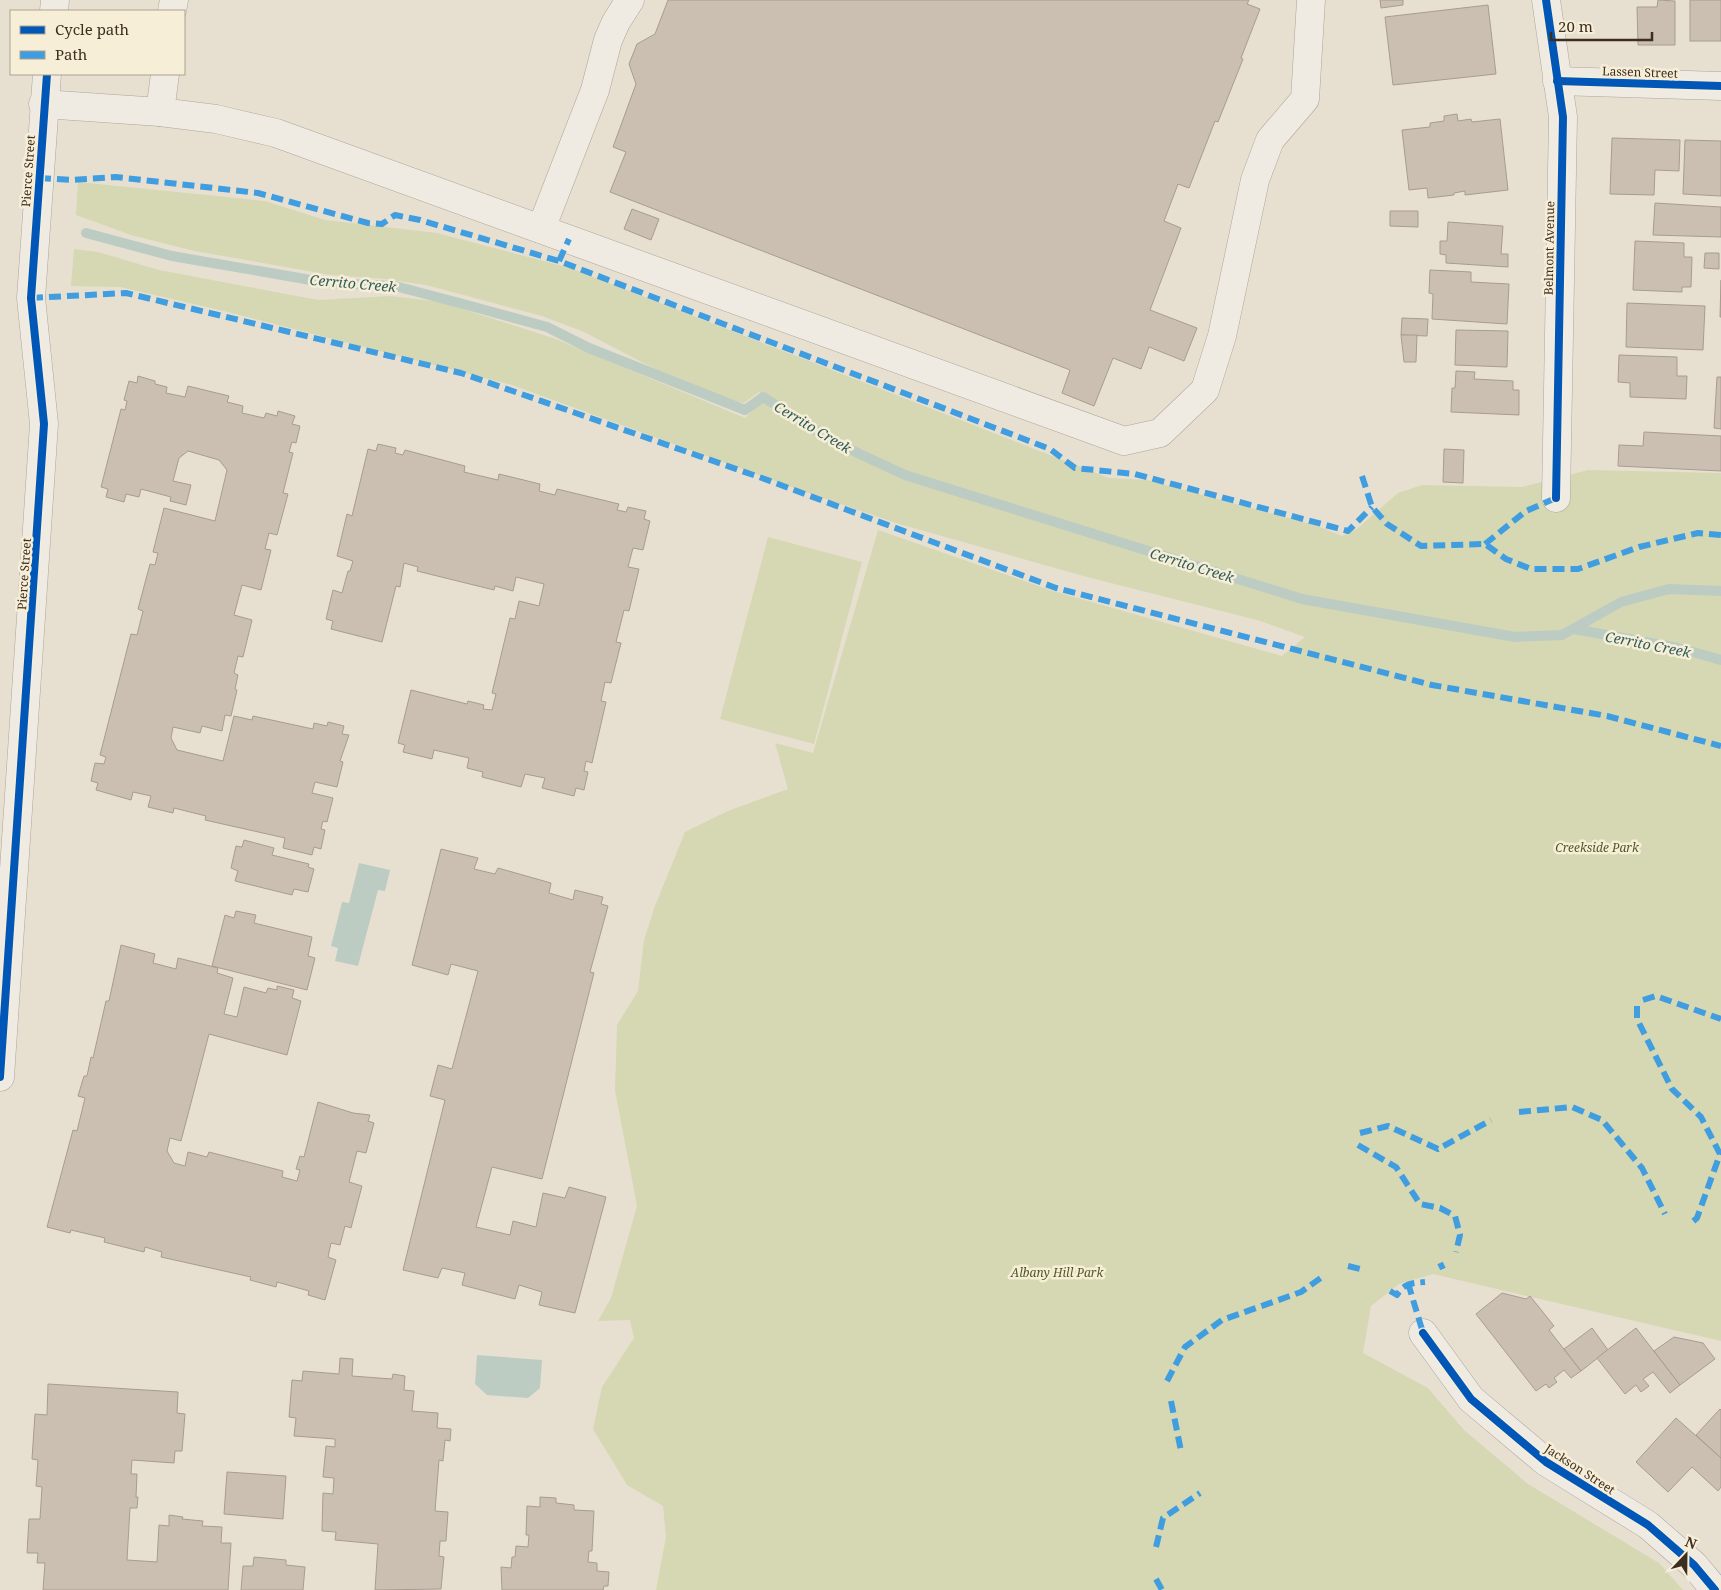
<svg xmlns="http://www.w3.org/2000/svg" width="1721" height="1590" font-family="'Noto Serif',serif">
  <rect width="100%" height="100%" fill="#e7e0d1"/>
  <!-- green -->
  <g fill="#d6d7b3">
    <polygon points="78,182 265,201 325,220 437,233 570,268 1109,478 1147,480 1318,526 1342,536 1357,529 1398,493 1422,485 1522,487 1588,470 1721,473 1721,1341 1433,1274 1399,1284 1371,1306 1363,1353 1428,1388 1464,1430 1528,1484 1659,1563 1683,1590 656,1590 666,1537 663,1506 627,1485 593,1429 602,1387 634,1338 630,1320 598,1321 611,1298 637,1206 615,1090 617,1025 638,991 644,940 655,906 685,832 728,811 788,789 775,743 813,753 878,530 1053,591 1282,656 1305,637 1257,620 1087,577 899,524 797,489 512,385 224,311 120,287 71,286 74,249 98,252 159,270 318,300 390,296 441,302 556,339 745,418 766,397 759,392 744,403 727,399 657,370 584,332 542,316 426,285 385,279 331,275 194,251 131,235 76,215"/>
    <polygon points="768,537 862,562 814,744 720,719"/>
  </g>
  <!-- water -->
  <g fill="#bcccc2">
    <polygon points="359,863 390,870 385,891 378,890 358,966 335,961 338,948 331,946 342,902 349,903"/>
    <polygon points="477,1355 542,1360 540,1388 528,1398 487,1395 475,1384"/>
  </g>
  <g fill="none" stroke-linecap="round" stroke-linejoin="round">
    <!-- stream -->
    <g stroke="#bcccc2" stroke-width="10">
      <polyline points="86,233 172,256 328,283 395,286 467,305 547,327 589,348 745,410 763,397 834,442 905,475 1302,599 1515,637 1562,635 1621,602 1669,589 1721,591"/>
      <polyline points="1574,629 1678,648 1721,660"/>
    </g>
  </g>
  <!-- building -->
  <g fill="#cbbfb2" stroke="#a89c90">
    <polygon points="668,0 1249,0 1247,4 1260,9 1241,58 1243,59 1218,122 1215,121 1189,188 1178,184 1164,221 1181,228 1150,310 1197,328 1184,361 1149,347 1141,369 1113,358 1094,406 1062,393 1070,370 610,192 626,152 613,147 636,84 629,64 637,44 655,34"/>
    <polygon points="1380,0 1403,0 1403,5 1381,8"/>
    <polygon points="1658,0 1675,1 1675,45 1638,45 1637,7 1657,7"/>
    <rect x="1690" y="0" width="31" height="41"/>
    <polygon points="1488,5 1496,74 1393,85 1385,17"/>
    <polygon points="1457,114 1458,121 1471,119 1472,122 1500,119 1508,190 1465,195 1465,191 1454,193 1454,195 1428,198 1427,188 1409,190 1402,130 1430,127 1430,123 1444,121 1444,116"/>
    <polygon points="1612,138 1680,140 1679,171 1655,170 1654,195 1610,194"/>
    <polygon points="1685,140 1721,141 1721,196 1683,194"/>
    <polygon points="1655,203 1721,207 1721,237 1653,235"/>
    <polygon points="632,209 659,219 651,240 624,229"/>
    <polygon points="1390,211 1418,211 1418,227 1390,226"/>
    <polygon points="1448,222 1503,226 1501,254 1508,254 1508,267 1446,263 1446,255 1440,254 1440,241 1447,241"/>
    <polygon points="1635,241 1684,243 1684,257 1692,257 1691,287 1682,287 1682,292 1633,290"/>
    <polygon points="1705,253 1719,253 1719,269 1704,268"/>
    <polygon points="1430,270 1471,272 1471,282 1509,284 1507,324 1432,319 1433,294 1429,293"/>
    <polygon points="1721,280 1721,317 1720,317"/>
    <polygon points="1627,303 1705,306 1703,350 1626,347"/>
    <polygon points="1402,318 1428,319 1427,336 1401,335"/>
    <polygon points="1456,330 1508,331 1507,367 1455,365"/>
    <polygon points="1401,335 1417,335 1416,362 1404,362"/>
    <polygon points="1619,355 1677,357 1677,376 1687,376 1686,399 1630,397 1630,383 1618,382"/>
    <polygon points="1456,371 1475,372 1474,379 1513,381 1513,390 1519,390 1519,415 1451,412 1452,388 1455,388"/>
    <polygon points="138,376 155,381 155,384 167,387 166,393 185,397 188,386 229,396 227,402 243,406 242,413 264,418 266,413 277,416 278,411 295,416 292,424 300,426 296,443 292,442 289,452 293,453 283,493 288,494 277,535 269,533 265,549 271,550 261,590 242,585 234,615 252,620 243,657 238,656 234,673 238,675 235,689 237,690 231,716 225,715 222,731 202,726 200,733 173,727 171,738 177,750 223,761 234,716 252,720 253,716 313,729 314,723 327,726 328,722 344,726 342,734 349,735 340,761 343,762 337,787 315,782 312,793 333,798 327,822 323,821 321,829 325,830 321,849 314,847 312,855 283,848 285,838 205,820 206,816 174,808 173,813 148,807 151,796 133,792 131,800 96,790 98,783 91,781 95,763 104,764 106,757 100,755 131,634 137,635 143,611 138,609 150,564 155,565 158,553 153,552 164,508 215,521 227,470 219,460 188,451 179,458 173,481 191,485 186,505 170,501 171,497 141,489 139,497 126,494 124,502 106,497 108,489 101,487 121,409 125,410 127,401 124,400 129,381 137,383"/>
    <polygon points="1717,377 1721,377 1721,429 1714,428"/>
    <polygon points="1644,432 1721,436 1721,471 1618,466 1619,445 1643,446"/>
    <polygon points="378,444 396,448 395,453 403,455 405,450 465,466 464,472 498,480 499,474 540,484 539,491 555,495 557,489 619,504 617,510 626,512 628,507 646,511 644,519 650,521 643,550 633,548 628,567 639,569 629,611 624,610 616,642 621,643 611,683 605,682 601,701 606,702 592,763 586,761 584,771 588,772 584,790 576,788 574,796 542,788 545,778 525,774 521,787 482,777 483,772 467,768 469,758 434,750 432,759 403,752 405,745 398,743 411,690 467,704 468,701 484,705 483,709 492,710 496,694 492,693 510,618 515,619 519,601 539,606 544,584 516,577 513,591 495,586 494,590 417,571 418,567 404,563 400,587 396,586 382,642 331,629 333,621 326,619 333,590 342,593 348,571 350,571 353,561 337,556 347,514 352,516 368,449 376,451"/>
    <polygon points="1444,449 1464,450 1463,483 1443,482"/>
    <polygon points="244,840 274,848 272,855 309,864 308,867 314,869 308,892 294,889 292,895 235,881 238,871 231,868 236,846 242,847"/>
    <polygon points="441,849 478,858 474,869 495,874 498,868 551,883 549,893 573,900 575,890 603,897 601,904 608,906 590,972 594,973 542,1179 492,1167 476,1227 510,1235 513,1221 536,1227 543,1193 565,1198 569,1187 606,1197 575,1313 539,1305 542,1292 519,1285 515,1299 462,1285 465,1273 442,1268 438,1278 403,1270 445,1100 430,1096 438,1065 452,1069 478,971 451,964 448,975 412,965"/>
    <polygon points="236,911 256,915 254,923 312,937 308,956 315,958 307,990 212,966 225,915 234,918"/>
    <polygon points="121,945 155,954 153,963 176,969 178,958 218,968 217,973 233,978 224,1014 237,1017 244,987 266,993 268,988 277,990 277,986 294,990 292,998 301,1001 287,1055 209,1034 181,1141 170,1138 167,1151 174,1163 185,1166 188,1152 207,1157 209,1152 283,1171 282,1177 297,1181 300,1170 296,1169 300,1156 304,1157 318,1102 353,1113 370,1115 368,1121 374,1123 366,1153 357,1151 349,1182 362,1186 351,1228 345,1226 340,1245 331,1243 328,1257 336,1260 325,1300 308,1295 309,1291 277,1282 276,1287 250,1280 251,1277 161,1257 162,1252 145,1247 144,1252 104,1242 105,1238 71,1230 70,1233 47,1227 73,1130 77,1131 85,1098 78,1096 84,1076 87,1076 91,1057 93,1058 106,1001 109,1001"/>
    <polygon points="1502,1293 1526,1299 1530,1296 1554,1326 1549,1330 1581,1371 1571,1378 1564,1370 1554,1378 1557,1382 1549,1388 1546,1384 1536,1391 1476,1314"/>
    <polygon points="1592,1328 1608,1350 1581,1371 1564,1349"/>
    <polygon points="1636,1328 1680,1385 1670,1393 1653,1372 1643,1379 1649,1386 1641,1392 1636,1385 1625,1394 1597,1358"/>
    <polygon points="1674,1337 1703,1343 1715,1359 1680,1385 1654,1351"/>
    <polygon points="340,1358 353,1359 352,1376 392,1379 393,1374 405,1376 404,1390 414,1391 412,1411 438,1413 437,1428 451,1429 450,1441 445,1440 443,1461 439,1460 435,1511 448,1512 446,1541 440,1541 439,1556 444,1557 441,1589 375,1590 378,1544 335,1540 336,1532 322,1531 323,1493 333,1494 334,1478 323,1477 326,1446 335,1447 335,1439 294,1436 296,1418 289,1417 292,1380 302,1381 303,1371 339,1374"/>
    <polygon points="48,1384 178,1392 177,1413 185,1414 182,1451 175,1451 174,1463 132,1460 131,1474 137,1474 136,1497 138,1497 137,1508 130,1508 127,1560 157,1562 159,1525 169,1526 169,1515 183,1517 182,1519 203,1521 202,1526 222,1527 221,1543 231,1543 228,1590 43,1590 45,1563 37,1563 38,1553 27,1553 29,1519 40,1519 42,1487 36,1486 38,1460 32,1459 35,1414 47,1415"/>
    <polygon points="1720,1409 1721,1410 1721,1458 1696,1435"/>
    <polygon points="1676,1418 1721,1458 1721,1487 1718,1491 1692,1467 1668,1492 1636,1462"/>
    <polygon points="227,1472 286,1476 283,1519 224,1514"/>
    <polygon points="540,1497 556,1498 556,1503 574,1505 574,1510 594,1511 592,1551 589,1551 588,1562 597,1563 597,1571 609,1572 608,1586 604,1586 603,1590 502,1590 501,1567 511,1568 512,1557 515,1557 516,1546 528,1547 529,1535 526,1535 527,1506 540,1507"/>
    <polygon points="254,1557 286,1560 286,1565 305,1567 303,1590 241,1590 243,1566 253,1566"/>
  </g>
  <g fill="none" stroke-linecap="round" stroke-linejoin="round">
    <!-- minor casing -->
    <g stroke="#ada599" stroke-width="29">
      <g id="minor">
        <polyline points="1546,0 1563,117 1556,498"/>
        <polyline points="54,11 55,0"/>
        <polyline points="172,11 174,0"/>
        <polyline points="1557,81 1721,86"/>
        <polyline points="43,104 160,112 216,119 276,133 1124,441 1160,433 1205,390 1222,336 1255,180 1270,140 1305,99 1311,0"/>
        <polyline points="160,112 165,74"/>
        <polyline points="541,229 595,90 608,40 616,22 630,0"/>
        <polyline points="0,1077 44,424 31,298 47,74"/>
        <polyline points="1423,1333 1471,1399 1546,1462 1648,1525 1694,1565 1715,1590"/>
      </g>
    </g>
    <!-- minor -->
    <use href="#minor" stroke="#efebe3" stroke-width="28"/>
    <!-- quiet -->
    <g stroke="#3f9de0" stroke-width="6" stroke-dasharray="12 6" stroke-linecap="butt">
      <polyline points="39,178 72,180 116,177 258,193 368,223 382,224 395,215 420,220 559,261 1050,449 1075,468 1135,474 1348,531 1372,507"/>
      <polyline points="559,261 569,239"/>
      <polyline points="31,298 126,293 461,373 762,478 1056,588 1432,685 1607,716 1721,746"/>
      <polyline points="1362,476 1372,507 1387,524 1421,546 1485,544 1506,559 1531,569 1578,569 1639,547 1698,533 1721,535"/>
      <polyline points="1485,544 1526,511 1556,498"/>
      <polyline points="1643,1000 1656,996 1721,1019"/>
      <polyline points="1637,1006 1637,1019 1672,1089 1701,1117 1720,1154 1697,1218 1690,1224"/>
      <polyline points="1519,1112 1572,1107 1602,1120 1642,1168 1665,1214"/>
      <polyline points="1360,1133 1388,1126 1438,1149 1491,1120"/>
      <polyline points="1358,1145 1396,1167 1420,1204 1440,1208 1455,1216 1460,1235 1456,1252"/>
      <polyline points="1440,1263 1443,1269"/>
      <polyline points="1348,1266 1360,1269"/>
      <polyline points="1408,1283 1423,1333"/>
      <path d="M1390,1291L1397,1295C1404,1283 1413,1283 1425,1282"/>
      <polyline points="1167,1381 1185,1347 1222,1320 1301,1292 1322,1277"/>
      <polyline points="1171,1401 1181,1451"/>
      <polyline points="1156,1547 1163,1518 1200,1493"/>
      <polyline points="1156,1579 1162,1590"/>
    </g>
    <!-- cycleway casing -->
    <g stroke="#f7eed8" stroke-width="11">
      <g id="cycleway">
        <polyline points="1546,0 1563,117 1556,498"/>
        <polyline points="1557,81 1721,86"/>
        <polyline points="0,1077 44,424 31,298 47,74"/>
        <polyline points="1423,1333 1471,1399 1546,1462 1648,1525 1694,1565 1715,1590"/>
      </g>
    </g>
    <!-- cycleway -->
    <use href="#cycleway" stroke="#0057b8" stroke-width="8"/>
  </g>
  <g text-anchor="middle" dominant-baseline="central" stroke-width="5" stroke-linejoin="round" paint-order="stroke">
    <!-- street labels -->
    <g font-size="12" fill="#3d2e20" stroke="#f7eed8">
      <text transform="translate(1640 72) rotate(2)">Lassen Street</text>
      <text transform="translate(28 171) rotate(-86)">Pierce Street</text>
      <text transform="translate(1549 248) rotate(-89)">Belmont Avenue</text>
      <text transform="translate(24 574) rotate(-86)">Pierce Street</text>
      <text transform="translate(1580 1469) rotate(33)">Jackson Street</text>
    </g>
    <!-- park labels -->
    <g font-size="12" font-style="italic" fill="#4d5a26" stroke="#f7eed8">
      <text x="1597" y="847">Creekside Park</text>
      <text x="1057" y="1272">Albany Hill Park</text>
    </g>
    <!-- water labels -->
    <g font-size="14" font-style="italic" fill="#2f5d5a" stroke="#f7eed8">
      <text transform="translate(353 283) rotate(5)">Cerrito Creek</text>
      <text transform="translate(813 427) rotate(31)">Cerrito Creek</text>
      <text transform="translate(1192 565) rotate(17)">Cerrito Creek</text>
      <text transform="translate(1648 644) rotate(11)">Cerrito Creek</text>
    </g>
  </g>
  <!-- legend -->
  <rect x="10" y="10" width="175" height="65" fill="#f7eed8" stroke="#ada18e"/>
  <rect x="20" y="26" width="25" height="8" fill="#0057b8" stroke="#ada18e"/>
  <text x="55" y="35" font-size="15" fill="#3d2e20">Cycle path</text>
  <rect x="20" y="51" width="25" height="8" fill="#3f9de0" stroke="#ada18e"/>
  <text x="55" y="60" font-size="15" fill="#3d2e20">Path</text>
  <!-- north arrow -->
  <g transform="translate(1686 1555) rotate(22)" stroke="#f7eed8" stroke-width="4" paint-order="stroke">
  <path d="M0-4L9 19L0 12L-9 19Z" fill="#3d2e20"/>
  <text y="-8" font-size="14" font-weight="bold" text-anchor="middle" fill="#3d2e20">N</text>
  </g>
  <!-- scale -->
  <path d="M1551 32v8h101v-8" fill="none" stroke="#3d2e20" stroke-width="2.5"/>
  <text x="1558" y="32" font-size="15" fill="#3d2e20" stroke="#f7eed8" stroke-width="4" paint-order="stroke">20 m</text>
</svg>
